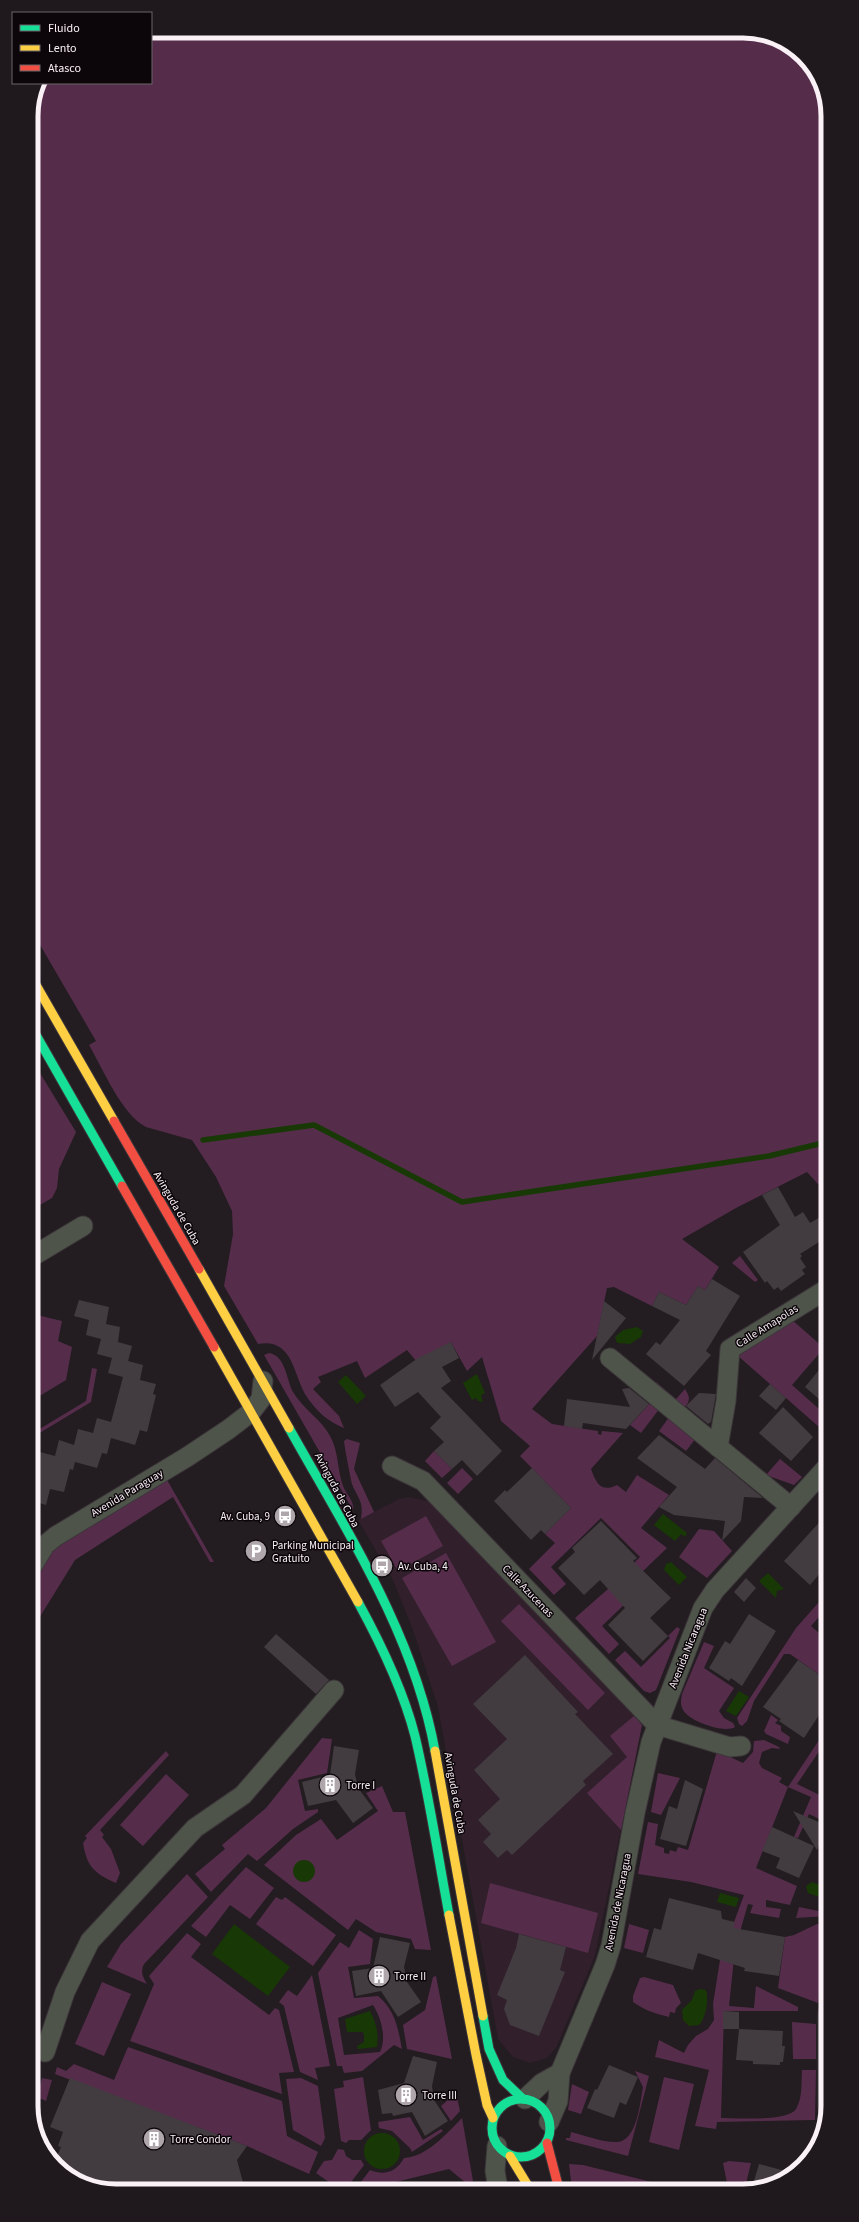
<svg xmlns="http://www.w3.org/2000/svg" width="859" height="2222" font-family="'Source Sans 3',sans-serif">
  <rect width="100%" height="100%" fill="#231c21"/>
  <!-- built -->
  <polygon fill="#311f2b" points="409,1497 427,1501 432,1504 477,1548 642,1725 595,1956 556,2048 547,2058 530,2063 513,2057 498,2039 438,1707 413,1630 393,1580 358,1520 399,1499"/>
  <!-- green -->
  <g fill="#552d4b" fill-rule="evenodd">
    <path d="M151,31H748L799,52L825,94L827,1194L807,1172L736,1208L682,1239L719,1267L705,1290L698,1286L686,1305L659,1292L652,1306L614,1287L607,1288L597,1336L532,1409L552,1424L598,1431V1434L601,1435L602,1431L623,1433L591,1469C596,1483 601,1493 617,1485L626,1492L637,1475L669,1495L641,1528L667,1548L640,1574L631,1598L602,1626L619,1644L609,1654L575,1618L608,1589L640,1557L601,1518L551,1567L566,1584L554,1595L529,1569L555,1543L545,1534L571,1508L520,1456L530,1446L501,1421L482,1357L467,1371L451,1342L417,1362L407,1350L365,1378L357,1361L318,1377L321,1382L313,1389L339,1416L344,1428C327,1421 315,1410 305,1394C293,1372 292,1338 258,1344L224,1286L233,1234L232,1211L216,1177L192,1140L146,1127C122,1115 103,1069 89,1045L96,1041L32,931L31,111L38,83H151Z"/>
    <polygon points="32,1060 76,1132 59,1169 57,1188 52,1198 33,1209 33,1179 36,1176 35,1156 33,1152"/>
    <polygon points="740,1256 758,1280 755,1282 732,1263"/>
    <polygon points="33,1314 62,1321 58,1341 72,1347 66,1380 33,1400 33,1377 37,1374 33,1367 33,1359 37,1356 33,1350"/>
    <polygon points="791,1319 824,1348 792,1385 827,1416 827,1434 737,1355"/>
    <path d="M269,1353C286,1356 286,1379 293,1392C303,1409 322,1420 330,1436C339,1452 337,1469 343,1486C346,1494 355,1502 353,1510L264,1355Z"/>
    <polygon points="92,1368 97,1369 91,1402 33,1437 33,1433 86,1401"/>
    <path d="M656,1382L676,1399L685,1389C691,1398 690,1402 683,1409L653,1384Z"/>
    <polygon points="652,1401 660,1408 641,1433 630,1425"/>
    <polygon points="670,1416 696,1438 686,1451 659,1431"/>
    <path d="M347,1439L360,1443L354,1469L374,1512L361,1519C364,1501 358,1499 352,1484C351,1480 344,1445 344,1441Z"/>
    <polygon points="434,1451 452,1469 442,1478 425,1461"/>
    <polygon points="780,1459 802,1477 794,1485 766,1475"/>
    <polygon points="462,1468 473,1479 458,1494 447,1483"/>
    <path d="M166,1478L214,1562H210L173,1497L75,1560L33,1628C33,1614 30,1592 33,1579C41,1545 136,1497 166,1478Z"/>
    <polygon points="426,1516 443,1546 398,1571 381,1541"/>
    <polygon points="699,1529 714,1531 732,1551 707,1578 679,1557"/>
    <polygon points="446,1553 496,1642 452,1666 402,1578"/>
    <polygon points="827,1593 827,1608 811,1626 827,1640 827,1680 790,1654 784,1654 754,1701 747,1721 742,1726 739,1724 737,1718 796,1628"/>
    <polygon points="519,1604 605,1693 588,1710 501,1621"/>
    <polygon points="677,1627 680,1629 656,1690 650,1693 644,1691 615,1660 625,1651 641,1667 670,1638 668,1636"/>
    <path d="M704,1642L714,1646L704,1668L734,1688L719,1711L724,1718L733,1723L735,1727C724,1734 689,1721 683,1710C680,1704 681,1700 682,1694Z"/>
    <polygon points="771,1715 778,1720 775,1723 781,1726 781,1731 790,1737 788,1744 766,1734 764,1731"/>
    <polygon points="634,1716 642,1725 621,1830 587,1793 627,1757 610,1736"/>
    <path d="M827,1728V1735L819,1748L820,1750L797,1784L828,1799V1823L809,1814L798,1838L794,1837L811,1797L788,1787L756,1868L797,1886L790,1905L766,1900V1907L781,1909L779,1918L750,1913L753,1905L748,1904L735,1949L729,2006L754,2008L756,1986L798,2007V2011H724L721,2118C736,2118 788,2122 796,2109C803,2097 801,2083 802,2070H816L815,2120L717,2122L716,2129L695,2126L709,2070L655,2057L659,2040L684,2053L688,2045L696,2036L708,2029L714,2020L713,2004L720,1960L744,1895L691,1882L638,1874L648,1822L658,1824L655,1845L664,1848V1853L669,1854L670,1850L676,1852L678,1847L688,1850L717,1751L743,1763L753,1752L754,1741L764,1740L779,1747L780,1749L772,1748L762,1752L759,1763L762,1768L782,1778L779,1782L788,1787Z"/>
    <polygon points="322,1738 332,1739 327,1773 298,1780 305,1811 318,1809 318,1812 293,1829 257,1861 248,1854 211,1892 195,1874 225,1849 222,1845 266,1808"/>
    <path d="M166,1751L169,1755L100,1830L104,1835L102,1837L111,1849L120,1873L116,1883C94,1873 87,1867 83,1843L87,1838L85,1836Z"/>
    <polygon points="658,1773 680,1778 661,1815 651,1812"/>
    <polygon points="166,1774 189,1795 143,1846 120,1825"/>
    <polygon points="382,1786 393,1812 405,1812 431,1950 415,1949 411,1939 376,1932 356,1919 348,1930 264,1865 296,1835 321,1819 337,1840 378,1811 366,1793"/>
    <polygon points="246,1867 274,1888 250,1919 230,1905 206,1937 191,1926"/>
    <path d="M187,1874L208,1897L144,1964C140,1972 143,1977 147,1984L107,1967L121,1944Z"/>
    <polygon points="490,1883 598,1913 588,1953 481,1923"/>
    <polygon points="276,1897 282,1900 285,1897 336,1935 313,1966 256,1924"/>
    <polygon points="799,1907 828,1913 828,1916 796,1918"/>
    <polygon points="629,1924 649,1930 643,1953 624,1948"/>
    <polygon points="817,1924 828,1926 828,1952 818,2003 778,1988 785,1937 794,1935"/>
    <path d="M359,1930L373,1939L370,1964L348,1967L354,1998L378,1996C395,2010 398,2028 402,2049L394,2045L362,2071L344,2073L342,2066H337L318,1973L340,1942L349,1948ZM373,2005C381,2017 387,2038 380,2052L344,2055L338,2018Z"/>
    <polygon points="187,1933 201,1944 191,1957 269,2015 275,2008 279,2010 294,2072 279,2073 282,2094 130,2041 154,1984 149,1976"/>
    <polygon points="312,1975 330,2066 315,2068 318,2080 300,2072 284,2006 279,2002 288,1990 297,1996"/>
    <polygon points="436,1976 452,2059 407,2049 403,2025 425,2010 433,1977"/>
    <path d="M644,1977L673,1985L681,2003L676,2008L675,2013L670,2012L669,2017C656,2014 644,2010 633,2002V1996L640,1978Z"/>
    <polygon points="102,1982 131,1994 104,2056 75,2044"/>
    <polygon points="792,2022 816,2024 816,2059 793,2059"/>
    <polygon points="128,2047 282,2101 287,2136 318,2152 309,2174 247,2146 55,2074 57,2067 66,2071 74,2064 114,2080"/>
    <path d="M635,2071L649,2076L628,2156L566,2140V2138H570L571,2132C583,2135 605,2143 617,2142C637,2141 640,2103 643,2087Z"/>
    <polygon points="363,2077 371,2130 361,2140 349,2140 346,2143 341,2141 334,2089 344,2087 343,2081"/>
    <polygon points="664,2077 694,2084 679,2150 649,2142"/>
    <polygon points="42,2078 52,2080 46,2101 37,2097"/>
    <polygon points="301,2078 318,2086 325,2138 321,2146 293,2130 286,2079"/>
    <polygon points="572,2084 589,2092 581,2114 568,2110"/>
    <polygon points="456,2093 460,2111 451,2121 441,2106"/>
    <polygon points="410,2117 423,2140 441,2129 443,2131 412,2152 410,2148 392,2131 379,2128 378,2122"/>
    <path d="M462,2118L473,2181L466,2183L449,2169L363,2190H355L370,2170C385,2176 396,2172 404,2158C427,2157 447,2133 462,2118Z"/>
    <polygon points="338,2149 344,2150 346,2156 352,2160 361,2160 364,2165 345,2190 340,2190 316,2173 324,2161 332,2160"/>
    <polygon points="729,2161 751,2163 745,2188 728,2188 723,2163"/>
    <polygon points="569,2164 583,2165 676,2188 572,2189"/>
  </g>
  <!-- water -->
  <g fill="#183906">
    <polygon points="637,1327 643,1331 641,1337 630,1344 617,1343 615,1337 623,1330"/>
    <polygon points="477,1374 485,1393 481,1395 483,1402 478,1401 476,1398 472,1400 463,1383"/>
    <polygon points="346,1375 366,1396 357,1404 338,1382"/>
    <polygon points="663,1514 687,1533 685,1537 681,1534 675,1541 654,1525"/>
    <polygon points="671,1562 687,1577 679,1585 664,1570 666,1564"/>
    <polygon points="768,1573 784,1589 777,1591 776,1598 759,1581"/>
    <polygon points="739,1691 749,1697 736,1716 726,1711"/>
    <circle cx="304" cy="1871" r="11"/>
    <polygon points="812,1882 828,1888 828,1900 808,1893 806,1886"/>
    <polygon points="720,1893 739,1898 736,1907 717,1902"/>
    <polygon points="234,1924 290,1967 268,1996 212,1954"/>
    <path d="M700,1989L706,1990C709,2000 706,2018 699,2025L689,2026L683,2020L682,2010L692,2000L695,1991Z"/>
    <path d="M370,2011C376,2022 379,2034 377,2047L358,2049L357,2046L364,2042V2034L362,2032H347L345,2019Z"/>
    <circle cx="382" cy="2151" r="18"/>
  </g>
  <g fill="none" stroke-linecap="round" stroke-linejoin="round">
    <!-- stream -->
    <polyline stroke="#183906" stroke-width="5.5" points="203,1140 314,1125 462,1202 769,1156 827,1142"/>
  </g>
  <!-- building -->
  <g fill="#423c40">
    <polygon points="778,1187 795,1217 803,1212 810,1223 827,1213 827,1237 800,1254 802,1256 800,1258 806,1267 802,1270 805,1274 781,1291 778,1287 774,1290 767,1281 765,1283 743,1252 780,1225 762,1195"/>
    <polygon points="712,1279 740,1296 706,1351 711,1355 684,1386 646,1354 656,1342 660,1345 680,1320 652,1306 659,1292 686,1305 698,1286 705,1290"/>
    <polygon points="79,1300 109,1307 106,1324 120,1327 118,1342 132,1346 128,1361 143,1365 140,1380 156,1384 153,1394 156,1395 147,1432 140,1430 135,1445 111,1438 107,1454 102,1453 97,1468 75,1462 73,1470 70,1469 64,1492 50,1489 46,1505 33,1501 33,1479 40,1452 55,1456 59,1440 74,1445 78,1429 93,1433 97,1418 111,1422 123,1377 108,1373 112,1358 97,1354 101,1339 86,1335 89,1320 74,1316"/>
    <polygon points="604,1301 626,1318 592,1360"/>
    <polygon points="451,1342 459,1358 442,1367 451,1381 441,1388 502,1451 477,1476 462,1460 452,1469 434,1451 444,1442 430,1428 441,1417 418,1392 395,1407 380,1385 418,1358"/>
    <polygon points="819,1370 827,1377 827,1406 805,1387"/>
    <polygon points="770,1384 786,1398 776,1410 759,1396"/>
    <polygon points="629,1388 649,1404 626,1429 583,1423 582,1429 564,1426 567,1399 630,1407 622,1389"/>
    <polygon points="699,1393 716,1394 711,1422 708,1424 686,1406"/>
    <polygon points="783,1407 813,1437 791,1461 759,1433"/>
    <polygon points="659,1435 705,1469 715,1458 763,1498 744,1497 741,1521 722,1541 725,1521 674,1515 659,1507 677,1487 637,1458"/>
    <polygon points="532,1468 571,1508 545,1534 541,1530 531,1540 494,1501 505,1490 507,1492"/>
    <polygon points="827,1514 827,1565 810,1585 784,1561"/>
    <polygon points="601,1521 637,1558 633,1561 671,1598 650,1618 668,1636 643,1661 608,1625 625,1608 600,1580 584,1595 558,1568 575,1552 572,1548"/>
    <polygon points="746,1578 756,1588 744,1602 734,1592"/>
    <polygon points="749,1614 776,1631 742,1686 731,1678 729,1681 709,1668 725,1641 730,1644"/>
    <polygon points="276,1634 329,1680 316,1694 264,1647"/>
    <polygon points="525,1655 578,1712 575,1714 613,1754 583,1781 586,1785 512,1855 507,1850 498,1858 483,1842 491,1834 478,1820 500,1799 474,1770 507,1739 473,1704"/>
    <polygon points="798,1660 827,1680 827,1703 804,1738 779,1721 781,1719 763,1707"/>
    <polygon points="334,1746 359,1750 355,1774 358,1788 373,1808 353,1823 336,1800 308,1806 302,1782 330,1775"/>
    <polygon points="685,1780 703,1789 686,1846 660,1839 669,1806 677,1809"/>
    <polygon points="793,1811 828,1826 817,1850"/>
    <polygon points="772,1827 814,1846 799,1878 776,1868 780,1858 762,1851"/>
    <polygon points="669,1898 721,1911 722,1919 735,1922 733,1928 785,1937 779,1976 744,1971 745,1968 698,1953 693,1970 646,1957 654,1928 661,1930"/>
    <polygon points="519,1934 566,1947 560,1970 565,1972 539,2036 510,2025 504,2009 507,2000 497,1995 516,1948"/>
    <polygon points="380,1937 410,1943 404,1967 407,1982 421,2002 398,2017 381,1991 356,1996 352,1971 373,1968"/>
    <polygon points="723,2011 739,2012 739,2029 723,2029"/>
    <polygon points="739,2029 783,2031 782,2046 785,2046 783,2062 780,2062 780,2065 753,2064 753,2061 736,2060"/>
    <polygon points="413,2056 437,2062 432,2086 434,2100 448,2121 425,2136 412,2112 393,2116 392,2113 382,2114 378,2090 404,2083"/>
    <polygon points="609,2065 638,2077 626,2105 620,2102 614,2118 587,2108 595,2089 597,2090"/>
    <polygon points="70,2078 247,2146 237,2160 245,2190 110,2191 60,2170 55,2161 61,2147 58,2146 63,2132 50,2127"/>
    <polygon points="759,2164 789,2172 765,2188 752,2188"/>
  </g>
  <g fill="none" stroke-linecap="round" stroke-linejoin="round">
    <!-- street casing -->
    <g stroke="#3c363a" stroke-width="21">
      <g id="street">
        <polyline points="33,1256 83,1226"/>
        <polyline points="610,1358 791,1507"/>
        <polyline points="718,1447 726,1401 730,1349 827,1289"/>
        <polyline points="392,1466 423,1481 657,1725"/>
        <polyline points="33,1565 45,1545 56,1536 187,1457 229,1429 251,1412 261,1399 263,1381"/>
        <polyline points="657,1725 730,1747 741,1746"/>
        <polyline points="45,2052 65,1992 90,1941 195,1828 243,1795 334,1690"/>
        <polyline points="525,2099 542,2083 560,2073"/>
        <polyline points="828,2107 828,2013"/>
        <polyline points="549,2122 558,2101 560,2073 605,1965 611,1946 635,1813 651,1742 703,1608 715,1590 827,1467"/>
        <polyline points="497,2146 495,2171 498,2189"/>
      </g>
    </g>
    <!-- fast casing -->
    <g stroke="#3c363a" stroke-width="11">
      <g id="fast">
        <polyline points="32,1028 122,1186"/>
        <path d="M289,1428C346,1530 414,1634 435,1751"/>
        <path d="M358,1602C381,1644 403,1689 415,1736C429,1795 438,1856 449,1915"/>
        <polyline points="483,2016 489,2049 503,2080 523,2099"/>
        <circle cx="521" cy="2128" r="29"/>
      </g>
    </g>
    <!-- slow casing -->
    <g stroke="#3c363a" stroke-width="11">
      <g id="slow">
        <polyline points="32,978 114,1121"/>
        <polyline points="199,1269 289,1428"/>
        <polyline points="214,1347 358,1602"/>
        <polyline points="435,1751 483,2016"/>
        <polyline points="449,1915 476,2055 487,2105 493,2118"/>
        <polyline points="510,2156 530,2189"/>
      </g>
    </g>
    <!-- jam casing -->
    <g stroke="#3c363a" stroke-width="11">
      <g id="jam">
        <polyline points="114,1121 199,1269"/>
        <polyline points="122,1186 214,1347"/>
        <polyline points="547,2143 559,2189"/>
      </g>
    </g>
    <!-- street -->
    <use href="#street" stroke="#4f544b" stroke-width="19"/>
    <!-- fast -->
    <use href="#fast" stroke="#16e098" stroke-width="9"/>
    <!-- slow -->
    <use href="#slow" stroke="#ffcf43" stroke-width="9"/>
    <!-- jam -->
    <use href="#jam" stroke="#f24e42" stroke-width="9"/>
  </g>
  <!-- icons -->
  <defs>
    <g id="bus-disc" transform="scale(1.15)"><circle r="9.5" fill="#afa6ac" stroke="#0c060a"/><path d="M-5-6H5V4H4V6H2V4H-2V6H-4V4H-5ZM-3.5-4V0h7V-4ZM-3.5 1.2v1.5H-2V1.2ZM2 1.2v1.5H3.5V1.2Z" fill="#fff"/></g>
    <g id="parking-disc" transform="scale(1.15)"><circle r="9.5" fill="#afa6ac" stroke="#0c060a"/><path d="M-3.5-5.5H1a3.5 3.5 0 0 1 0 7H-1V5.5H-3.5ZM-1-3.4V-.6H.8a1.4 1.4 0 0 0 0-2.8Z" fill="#fff"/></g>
    <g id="building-disc" transform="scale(1.15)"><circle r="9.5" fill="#afa6ac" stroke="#0c060a"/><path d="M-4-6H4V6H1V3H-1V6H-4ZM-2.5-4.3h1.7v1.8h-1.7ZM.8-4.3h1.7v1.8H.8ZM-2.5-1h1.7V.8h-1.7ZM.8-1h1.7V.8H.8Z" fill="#fff"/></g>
  </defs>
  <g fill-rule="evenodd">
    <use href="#bus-disc" x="285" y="1516"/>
    <use href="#parking-disc" x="256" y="1551"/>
    <use href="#bus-disc" x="382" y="1566"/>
    <use href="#building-disc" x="330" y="1785"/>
    <use href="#building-disc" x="379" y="1976"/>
    <use href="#building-disc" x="406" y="2095"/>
    <use href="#building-disc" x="154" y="2139"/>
  </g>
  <g text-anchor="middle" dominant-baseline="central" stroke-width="3" stroke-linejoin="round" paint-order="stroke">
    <!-- street labels -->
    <g font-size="11" fill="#faf1f7" stroke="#0c060a">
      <text transform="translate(177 1208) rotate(60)">Avinguda de Cuba</text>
      <text transform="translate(767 1326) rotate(-32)">Calle Amapolas</text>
      <text transform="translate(337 1490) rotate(62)">Avinguda de Cuba</text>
      <text transform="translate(127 1493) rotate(-31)">Avenida Paraguay</text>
      <text transform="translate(528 1591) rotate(46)">Calle Azucenas</text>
      <text transform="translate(688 1648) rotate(-68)">Avenida Nicaragua</text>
      <text transform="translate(455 1793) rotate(80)">Avinguda de Cuba</text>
      <text transform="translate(618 1902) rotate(-79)">Avenida de Nicaragua</text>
    </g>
    <!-- poi labels -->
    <g font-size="11" fill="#faf1f7" stroke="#0c060a" text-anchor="start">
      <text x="270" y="1516" text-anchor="end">Av. Cuba, 9</text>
      <text x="272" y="1545">Parking Municipal<tspan x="272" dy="13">Gratuito</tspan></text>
      <text x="398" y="1566">Av. Cuba, 4</text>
      <text x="346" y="1785">Torre I</text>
      <text x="394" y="1976">Torre II</text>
      <text x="422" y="2095">Torre III</text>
      <text x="170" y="2139">Torre Condor</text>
    </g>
  </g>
  <!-- crop -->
  <path d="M0 0H859V2222H0ZM116 38H743A78 78 0 0 1 821 116V2106A78 78 0 0 1 743 2184H116A78 78 0 0 1 38 2106V116A78 78 0 0 1 116 38Z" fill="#1f191d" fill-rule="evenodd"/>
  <path fill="none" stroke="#faf1f7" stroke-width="5" d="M116 38H743A78 78 0 0 1 821 116V2106A78 78 0 0 1 743 2184H116A78 78 0 0 1 38 2106V116A78 78 0 0 1 116 38Z"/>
  <!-- legend -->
  <rect x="12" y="12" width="140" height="72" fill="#0c060a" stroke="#6b6469"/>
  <rect x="20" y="25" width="20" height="6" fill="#16e098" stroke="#6b6469"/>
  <text x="48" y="32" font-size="12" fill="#faf1f7">Fluido</text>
  <rect x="20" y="45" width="20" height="6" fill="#ffcf43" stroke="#6b6469"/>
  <text x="48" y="52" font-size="12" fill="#faf1f7">Lento</text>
  <rect x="20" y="65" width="20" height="6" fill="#f24e42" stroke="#6b6469"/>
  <text x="48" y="72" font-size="12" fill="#faf1f7">Atasco</text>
</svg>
